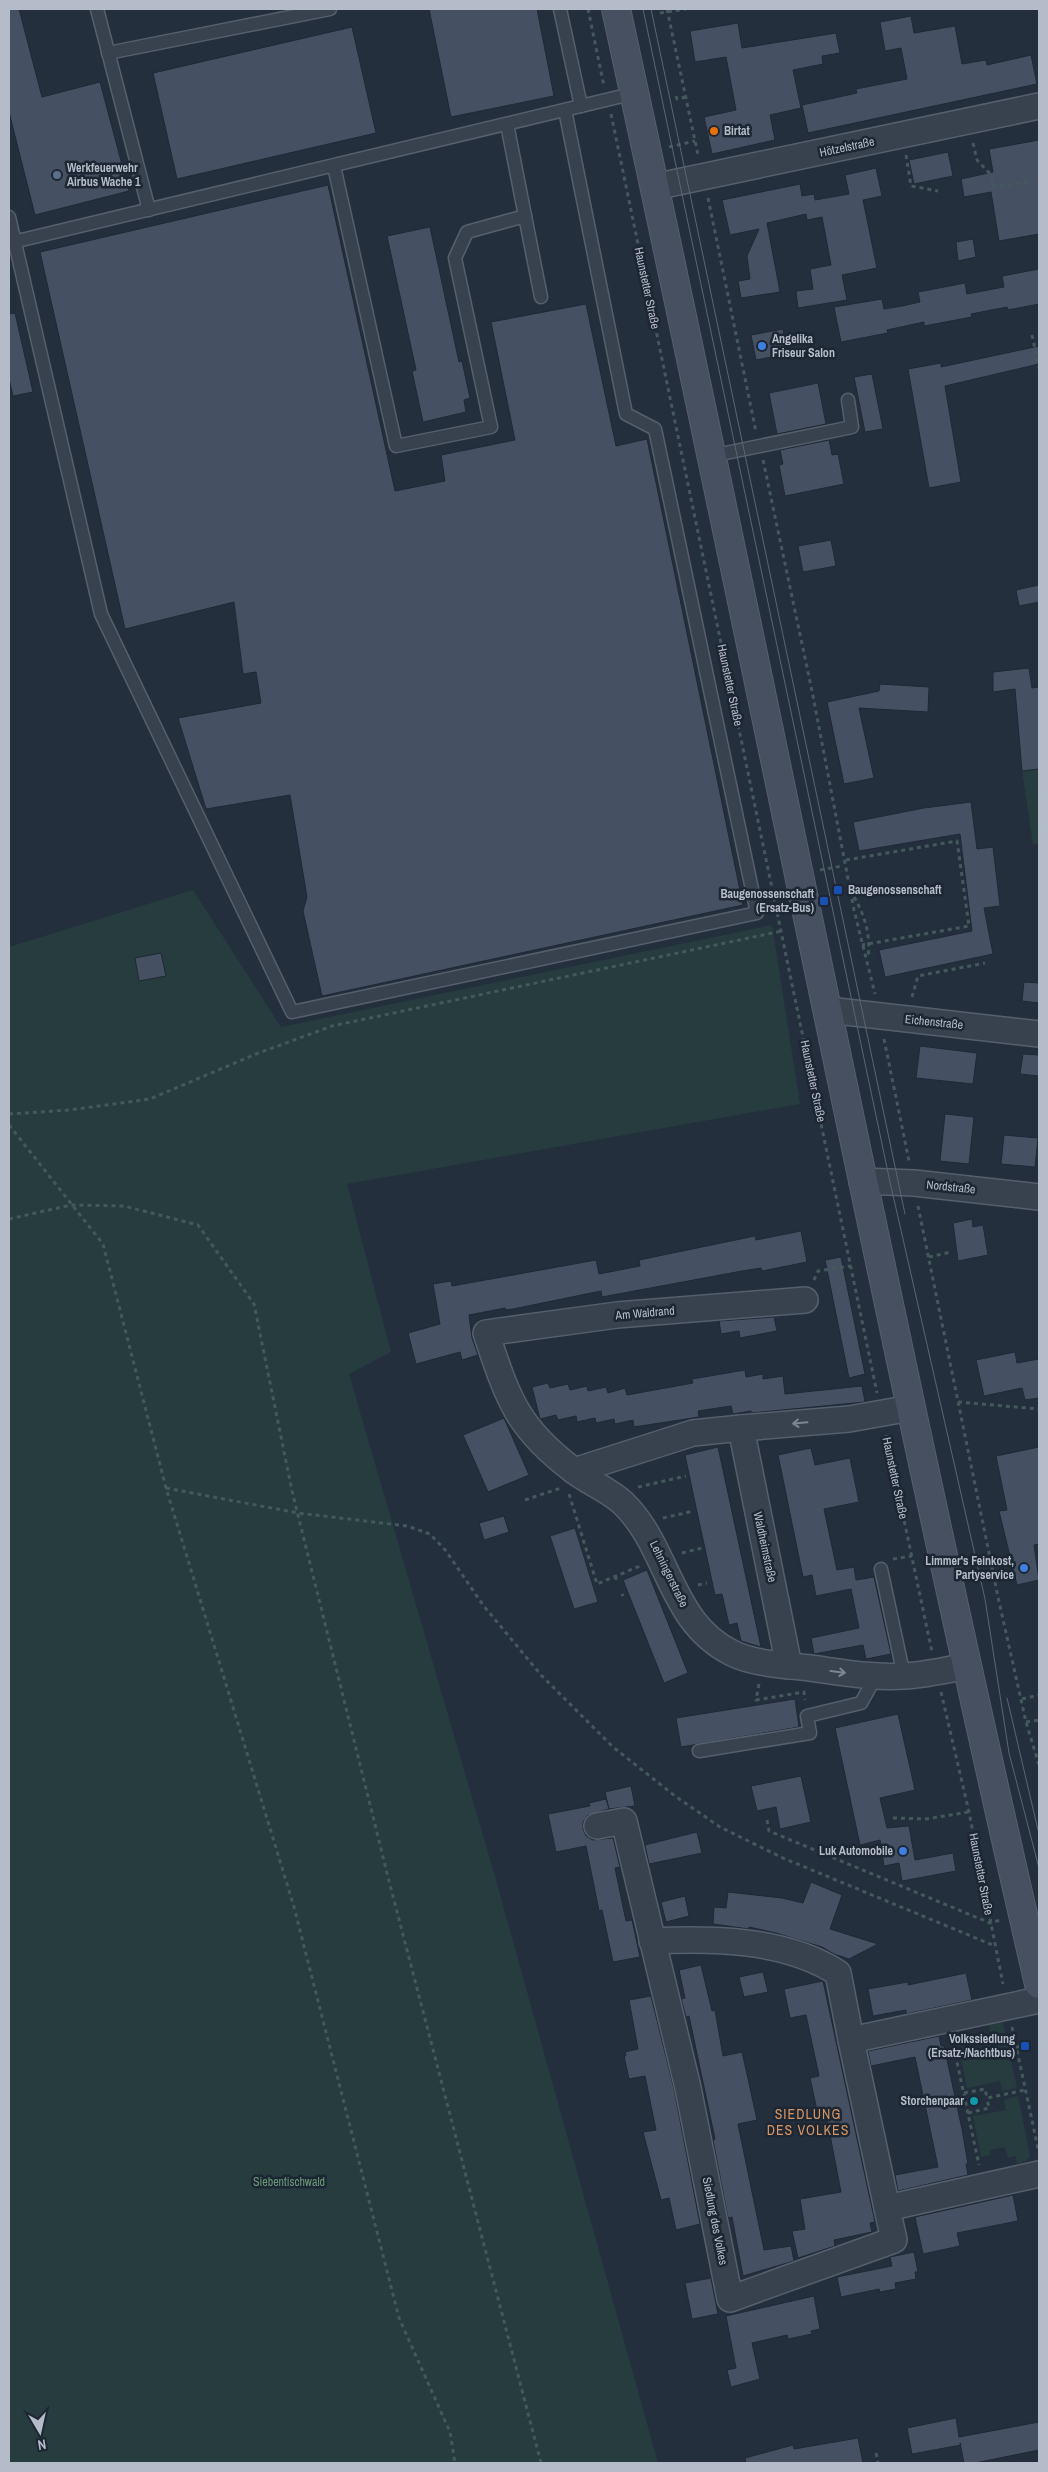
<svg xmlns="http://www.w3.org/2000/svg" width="1048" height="2472" font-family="'Archivo Narrow',sans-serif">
  <rect width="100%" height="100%" fill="#242f3e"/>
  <!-- green -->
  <g fill="#263c3f">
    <polygon points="1039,769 1039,844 1033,844 1022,771"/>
    <polygon points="193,890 281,1027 772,925 800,1104 347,1184 391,1352 349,1374 496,1880 658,2463 9,2463 9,947"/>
    <polygon points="1001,2014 1017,2088 1002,2091 1000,2081 967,2088 959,2048 968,2046 969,2050 984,2048 982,2035 991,2034 987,2017"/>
    <polygon points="1018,2096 1030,2156 1026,2161 1017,2164 1016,2156 1008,2158 1005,2147 990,2150 990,2155 981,2157 973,2116 1006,2110 1004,2100"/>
  </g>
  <!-- building -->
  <g fill="#455162" stroke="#1f2835">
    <polygon points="9,9 19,9 42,97 100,82 129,191 35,215 9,112"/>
    <polygon points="429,9 537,9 554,96 451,117"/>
    <polygon points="911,16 914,33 955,26 962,64 986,60 987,65 1031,55 1037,84 808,133 802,105 857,93 856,89 907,79 901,48 885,51 880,22"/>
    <polygon points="738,23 742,48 836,33 840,53 822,56 823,64 793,70 801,108 770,115 775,140 712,154 704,117 736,110 726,57 695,62 690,31"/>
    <polygon points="352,27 376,133 177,179 153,73"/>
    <polygon points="1039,140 1039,234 999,241 991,192 964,197 961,179 993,172 989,149"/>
    <polygon points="948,152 953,176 914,184 909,160"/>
    <polygon points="876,168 882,196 863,200 877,268 842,275 847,300 798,308 796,291 813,289 810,269 831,265 822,217 807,220 806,214 767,223 780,292 741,298 738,281 750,279 747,256 759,229 730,235 722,200 800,184 802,196 814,194 815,200 849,194 845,175"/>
    <polygon points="328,185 395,491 445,481 441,455 515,440 491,322 586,304 616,446 647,439 743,905 322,996 303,911 307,897 290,795 206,809 178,718 261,703 256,672 243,674 234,602 125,629 40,252"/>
    <polygon points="430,227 459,362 462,361 470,398 464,400 466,412 423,422 412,371 416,370 387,236"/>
    <polygon points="973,239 976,257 958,261 956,242"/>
    <polygon points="1039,269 1039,304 1008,310 1007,307 971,314 972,317 924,326 924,322 887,330 888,333 841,342 834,307 882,299 884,309 902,306 920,302 918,292 965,283 967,294 1004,287 1002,276"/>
    <polygon points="15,313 33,392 13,396 9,379 9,314"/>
    <polygon points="783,329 787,354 756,360 751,335"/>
    <polygon points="1039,346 1039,364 945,386 961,482 929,488 908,369 941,363 941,367"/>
    <polygon points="872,374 883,429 865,432 854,377"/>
    <polygon points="818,383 826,424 777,434 769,393"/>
    <polygon points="829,440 832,455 838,454 844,484 785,496 779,465 783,464 780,450"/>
    <polygon points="831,540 836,566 803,572 798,546"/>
    <polygon points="1039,585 1039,602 1019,606 1016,590"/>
    <polygon points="1029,668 1032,688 1039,687 1039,769 1022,771 1015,689 993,692 993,672"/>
    <polygon points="880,684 929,687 928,712 859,708 874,778 844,784 827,702 879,691"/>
    <polygon points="971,802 977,849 993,847 1000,906 984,908 993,954 885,977 879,950 972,931 960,834 859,851 853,822 924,808"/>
    <polygon points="161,953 166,976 139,981 135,958"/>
    <polygon points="1024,982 1039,983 1039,1003 1022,1001"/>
    <polygon points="920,1046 977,1053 973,1084 916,1078"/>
    <polygon points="1023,1054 1039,1055 1039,1076 1020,1074"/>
    <polygon points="945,1114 974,1117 969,1164 940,1161"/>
    <polygon points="1004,1135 1038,1138 1035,1167 1001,1164"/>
    <polygon points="972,1219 973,1227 983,1225 988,1255 958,1261 953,1223"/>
    <polygon points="801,1231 807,1262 762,1271 761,1268 742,1271 602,1297 601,1291 513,1309 506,1310 505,1308 469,1315 472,1338 478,1355 462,1360 460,1352 416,1364 408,1333 440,1324 433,1284 451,1281 452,1286 596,1260 599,1274 640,1266 639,1260 755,1236 756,1240"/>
    <polygon points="841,1257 865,1374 849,1378 825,1260"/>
    <polygon points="774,1317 777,1331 740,1338 739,1331 721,1334 719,1321"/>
    <polygon points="1015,1352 1017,1363 1039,1359 1039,1398 1025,1400 1022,1388 984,1396 976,1360"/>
    <polygon points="745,1370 746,1377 763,1374 763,1379 783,1376 785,1394 862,1386 865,1402 751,1413 751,1411 733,1414 731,1406 698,1411 699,1417 634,1427 633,1420 615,1424 614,1419 596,1423 595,1418 577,1422 576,1416 558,1420 556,1415 540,1419 532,1387 548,1383 550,1388 568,1384 570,1390 587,1386 588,1391 606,1387 608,1393 625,1388 627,1395 693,1383 692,1379"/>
    <polygon points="504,1418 529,1475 488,1492 463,1435"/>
    <polygon points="718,1447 728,1493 761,1647 741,1641 737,1623 729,1625 722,1594 715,1595 694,1498 685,1455"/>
    <polygon points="1039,1447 1039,1544 1034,1545 1039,1580 1017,1585 999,1511 1007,1510 996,1456"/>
    <polygon points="811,1448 815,1465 850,1458 859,1502 824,1509 837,1570 854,1567 856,1580 874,1577 891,1654 866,1659 863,1645 814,1654 811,1638 859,1628 851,1589 816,1596 812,1575 803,1577 778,1455"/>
    <polygon points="504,1516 509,1532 484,1540 479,1523"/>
    <polygon points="575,1528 598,1602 574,1609 550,1536"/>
    <polygon points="647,1570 688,1673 664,1683 623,1580"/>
    <polygon points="795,1699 799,1727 681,1747 676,1718"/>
    <polygon points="898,1714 915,1790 880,1798 887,1828 909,1826 915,1860 953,1853 956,1871 902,1881 899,1863 884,1866 880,1840 860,1845 835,1728"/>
    <polygon points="801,1776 811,1822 780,1829 776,1807 757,1811 751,1786"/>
    <polygon points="631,1786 635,1806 609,1809 605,1792"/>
    <polygon points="606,1799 609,1809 588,1815 583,1822 583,1829 586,1836 593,1840 613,1838 620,1867 615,1868 626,1921 632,1920 640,1957 613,1962 602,1910 599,1911 586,1846 556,1852 548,1814 590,1806 589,1803"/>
    <polygon points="697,1832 702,1853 649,1864 645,1845"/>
    <polygon points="811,1882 842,1895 830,1929 878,1944 849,1959 834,1954 822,1947 776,1933 749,1927 749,1929 713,1924 714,1907 726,1908 728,1892 782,1898 803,1903"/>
    <polygon points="685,1896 689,1916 666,1922 661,1902"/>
    <polygon points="701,1965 712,2011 715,2010 723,2056 742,2052 747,2074 757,2120 738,2124 764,2250 791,2246 794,2261 743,2276 732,2217 728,2218 713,2140 715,2139 689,2016 686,2017 681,1999 685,1998 679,1970"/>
    <polygon points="763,1972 768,1992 744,1997 739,1977"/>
    <polygon points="966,1973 972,2000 906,2014 906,2010 873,2016 868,1989 908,1982 908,1985"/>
    <polygon points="823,1981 875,2222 870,2223 872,2232 834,2240 835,2246 798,2258 792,2231 805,2229 800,2199 841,2192 826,2114 818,2115 810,2078 819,2076 806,2015 790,2018 784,1989"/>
    <polygon points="651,1996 674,2089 700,2224 676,2230 669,2198 661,2200 643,2132 656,2130 645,2076 629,2079 624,2056 626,2056 625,2052 638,2049 629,2000"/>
    <polygon points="939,2036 941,2046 944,2046 962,2129 968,2164 966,2164 968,2175 898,2191 895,2175 938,2167 915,2057 871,2066 868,2051"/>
    <polygon points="1013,2195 1018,2221 957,2233 960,2246 923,2254 915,2217"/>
    <polygon points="914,2252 918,2272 915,2272 916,2279 895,2283 896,2289 880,2292 879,2289 841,2297 837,2277 892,2266 890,2257"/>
    <polygon points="711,2278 718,2314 692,2319 685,2283"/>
    <polygon points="814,2296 820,2329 811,2331 812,2334 788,2339 787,2335 752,2343 760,2379 731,2387 727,2370 736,2368 726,2316"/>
    <polygon points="956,2418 959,2437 1039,2422 1039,2450 975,2463 964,2463 960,2443 961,2445 912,2454 907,2428"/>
    <polygon points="858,2438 863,2463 746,2463 745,2458 793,2445 794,2449"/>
  </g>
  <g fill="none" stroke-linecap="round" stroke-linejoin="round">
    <!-- lane casing -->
    <g stroke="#565f6c" stroke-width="15">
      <g id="lane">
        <polyline points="97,9 149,210"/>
        <polyline points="560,9 581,106"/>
        <polyline points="108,53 330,9"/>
        <polyline points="334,166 396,446 491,427 455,258 467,232 525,216 507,124"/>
        <polyline points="525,216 541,297"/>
        <polyline points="9,217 101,614 292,1012 757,913 655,429 626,414 565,110"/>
        <polyline points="9,243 635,93"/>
        <polyline points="711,456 852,427 848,400"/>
        <polyline points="881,1569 904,1676"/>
        <polyline points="699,1751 810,1733 807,1716 861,1703 876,1676"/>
      </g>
    </g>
    <!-- street casing -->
    <g stroke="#565f6c" stroke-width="28">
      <g id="street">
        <polyline points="654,187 1039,106"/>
        <polyline points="828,1010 1039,1034"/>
        <polyline points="862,1181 914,1183 1039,1197"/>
        <path d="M805,1300L617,1315L486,1333C508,1398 516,1427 573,1470C588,1482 609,1490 623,1503C657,1536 665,1582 692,1619C703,1634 716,1645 732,1653C754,1664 785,1665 810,1668C841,1672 872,1678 904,1676C925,1675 946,1670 967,1666"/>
        <polyline points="741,1428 849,1419 911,1408"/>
        <polyline points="574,1471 693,1433 741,1428 789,1666"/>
        <polyline points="597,1826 624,1821 688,2088 730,2299 894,2240 887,2208 1039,2174"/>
        <path d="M652,1941C713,1938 785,1939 838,1973L851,2040L1039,2000"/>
        <polyline points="851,2040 887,2208"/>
      </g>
    </g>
    <!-- secondary casing -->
    <g stroke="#565f6c" stroke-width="30">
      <path id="secondary" d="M616,9C760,667 887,1328 1039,1984"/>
    </g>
    <!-- path -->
    <g stroke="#44595c" stroke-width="3" stroke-dasharray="4 4" stroke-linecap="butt">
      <polyline points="588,9 604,86"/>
      <polyline points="667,9 698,155"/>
      <polyline points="660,13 686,9"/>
      <polyline points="676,96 677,99 686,97"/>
      <polyline points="611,114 877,1393"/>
      <polyline points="973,143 977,160 991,175 994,187 1027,182"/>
      <polyline points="669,147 695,141"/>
      <polyline points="906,155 911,186 938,191"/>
      <polyline points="708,198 756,432"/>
      <polyline points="1032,335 1039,368"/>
      <polyline points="763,460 812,691 854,910 875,994"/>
      <polyline points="846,860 957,841 969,926 862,945"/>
      <polyline points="820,870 842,866"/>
      <path d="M854,897C865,915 871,937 868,958"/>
      <polyline points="912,997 918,976 985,963"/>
      <polyline points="884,1039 909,1161"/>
      <polyline points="9,1114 70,1110 150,1099 256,1054 332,1026 782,931"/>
      <polyline points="9,1125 103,1244 166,1488 294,1907 399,2318 450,2432 455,2463"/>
      <polyline points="918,1206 998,1597 1026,1722 1039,1765"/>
      <polyline points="9,1219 71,1205 124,1206 198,1225 254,1304 292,1491 390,1885 541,2463"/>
      <polyline points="929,1257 951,1252"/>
      <polyline points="814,1280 818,1271 851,1266"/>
      <polyline points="958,1402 1039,1409"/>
      <polyline points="886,1435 932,1652"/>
      <polyline points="638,1487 686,1476"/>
      <polyline points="166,1488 298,1513 407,1526 430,1534 446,1551 483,1605 541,1675 613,1747 675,1796 720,1827 783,1858 995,1946"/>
      <polyline points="569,1494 597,1584 640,1566"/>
      <polyline points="525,1500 561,1488"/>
      <polyline points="1038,1501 1039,1501"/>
      <polyline points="663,1518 694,1511"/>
      <polyline points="682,1553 702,1548"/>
      <polyline points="893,1559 912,1556"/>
      <polyline points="615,1576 617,1582"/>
      <polyline points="698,1585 707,1583"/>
      <polyline points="622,1594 623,1596"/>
      <polyline points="759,1684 756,1700 804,1692 805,1700"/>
      <polyline points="941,1692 969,1812 1003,1984"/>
      <polyline points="1022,1699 1039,1695"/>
      <polyline points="1026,1722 1039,1720"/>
      <polyline points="893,1818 926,1819 969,1812"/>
      <polyline points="767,1820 769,1831 990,1923 1001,1920"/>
      <polyline points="1012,2027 1039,2153"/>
      <polyline points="952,2039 979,2165"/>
      <polyline points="1016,2047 1025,2046"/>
      <polyline points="964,2093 985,2089 987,2098 1025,2090"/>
      <polyline points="968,2113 989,2108 987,2098"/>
      <polyline points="876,2453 878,2463"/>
    </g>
    <!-- lane -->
    <use href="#lane" stroke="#38414e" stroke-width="12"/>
    <!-- street -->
    <use href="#street" stroke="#38414e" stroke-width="25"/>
    <!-- secondary -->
    <use href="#secondary" stroke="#465061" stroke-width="28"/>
    <!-- tram -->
    <g stroke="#5a6575" stroke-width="1">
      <polyline points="643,9 890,1182 985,1599 1009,1753 1039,1868"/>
      <polyline points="651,9 905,1214"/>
      <polyline points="1007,1698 1039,1834"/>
    </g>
  </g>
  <!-- one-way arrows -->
  <defs><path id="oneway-shaft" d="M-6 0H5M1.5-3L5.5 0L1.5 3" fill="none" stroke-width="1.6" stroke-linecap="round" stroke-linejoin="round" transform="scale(1.25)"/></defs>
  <g stroke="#7c8592">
    <use href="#oneway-shaft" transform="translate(800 1423) rotate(175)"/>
    <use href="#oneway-shaft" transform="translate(838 1672) rotate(7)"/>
  </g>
  <!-- markers -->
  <circle fill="#e8710a" stroke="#1d2633" stroke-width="2" cx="714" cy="131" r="5"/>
  <circle fill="#5c6f8a" stroke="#1d2633" stroke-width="2" cx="57" cy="175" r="5"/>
  <g fill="#3f7fe0" stroke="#1d2633" stroke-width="2">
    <circle cx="762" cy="346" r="5"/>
    <circle cx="1024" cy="1568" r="5"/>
    <circle cx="903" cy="1851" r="5"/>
  </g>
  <g fill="#1a4fb4" stroke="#1d2633" stroke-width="2">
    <rect x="833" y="885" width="10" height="10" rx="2.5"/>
    <rect x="819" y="896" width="10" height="10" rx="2.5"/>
    <rect x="1020" y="2041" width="10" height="10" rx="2.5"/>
  </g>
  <circle fill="#0f9aa8" stroke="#1d2633" stroke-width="2" cx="974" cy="2101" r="5"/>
  <g text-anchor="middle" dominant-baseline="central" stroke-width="5" stroke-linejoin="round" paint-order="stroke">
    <!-- poi labels -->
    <g font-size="12" font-weight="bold" fill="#b4bcc9" stroke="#1d2633" text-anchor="end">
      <text x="724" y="131" text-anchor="start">Birtat</text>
      <text x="67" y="168" text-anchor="start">Werkfeuerwehr<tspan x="67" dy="14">Airbus Wache 1</tspan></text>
      <text x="772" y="339" text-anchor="start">Angelika<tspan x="772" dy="14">Friseur Salon</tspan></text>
      <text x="848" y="890" text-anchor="start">Baugenossenschaft</text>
      <text x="814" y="894">Baugenossenschaft<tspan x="814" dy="14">(Ersatz-Bus)</tspan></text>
      <text x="1014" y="1561">Limmer's Feinkost,<tspan x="1014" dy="14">Partyservice</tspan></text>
      <text x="893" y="1851">Luk Automobile</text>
      <text x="1015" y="2039">Volkssiedlung<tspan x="1015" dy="14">(Ersatz-/Nachtbus)</tspan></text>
      <text x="964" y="2101">Storchenpaar</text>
    </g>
    <!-- street labels -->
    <g font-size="12" fill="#b4bcc9" stroke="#1d2633">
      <text transform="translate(847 147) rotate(-12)">Hötzelstraße</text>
      <text transform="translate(647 288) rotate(78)">Haunstetter Straße</text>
      <text transform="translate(730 685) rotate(78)">Haunstetter Straße</text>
      <text transform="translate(934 1022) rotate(6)">Eichenstraße</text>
      <text transform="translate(813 1081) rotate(78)">Haunstetter Straße</text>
      <text transform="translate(951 1187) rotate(6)">Nordstraße</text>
      <text transform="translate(645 1313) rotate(-5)">Am Waldrand</text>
      <text transform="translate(895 1478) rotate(78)">Haunstetter Straße</text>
      <text transform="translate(765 1547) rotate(78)">Waldheimstraße</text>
      <text transform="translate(669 1574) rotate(64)">Lehningerstraße</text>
      <text transform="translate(981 1874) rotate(79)">Haunstetter Straße</text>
      <text transform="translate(715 2221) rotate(79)">Siedlung des Volkes</text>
    </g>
    <!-- park labels -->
    <g font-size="12" fill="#6b9a76" stroke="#1d2633">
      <text x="289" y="2182">Siebentischwald</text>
    </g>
    <!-- neighbourhood labels -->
    <g font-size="14" letter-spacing="1" fill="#d59563" stroke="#1d2633">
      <text x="808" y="2114">SIEDLUNG<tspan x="808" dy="16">DES VOLKES</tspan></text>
    </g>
  </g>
  <!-- border -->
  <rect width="1048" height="2472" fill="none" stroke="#b4bcc9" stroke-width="20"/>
  <!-- north arrow -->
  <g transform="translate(40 2432) rotate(171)" stroke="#1d2633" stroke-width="4" paint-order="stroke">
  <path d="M0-4L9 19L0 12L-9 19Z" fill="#b4bcc9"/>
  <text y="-8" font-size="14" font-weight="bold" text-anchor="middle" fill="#b4bcc9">N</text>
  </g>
</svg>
